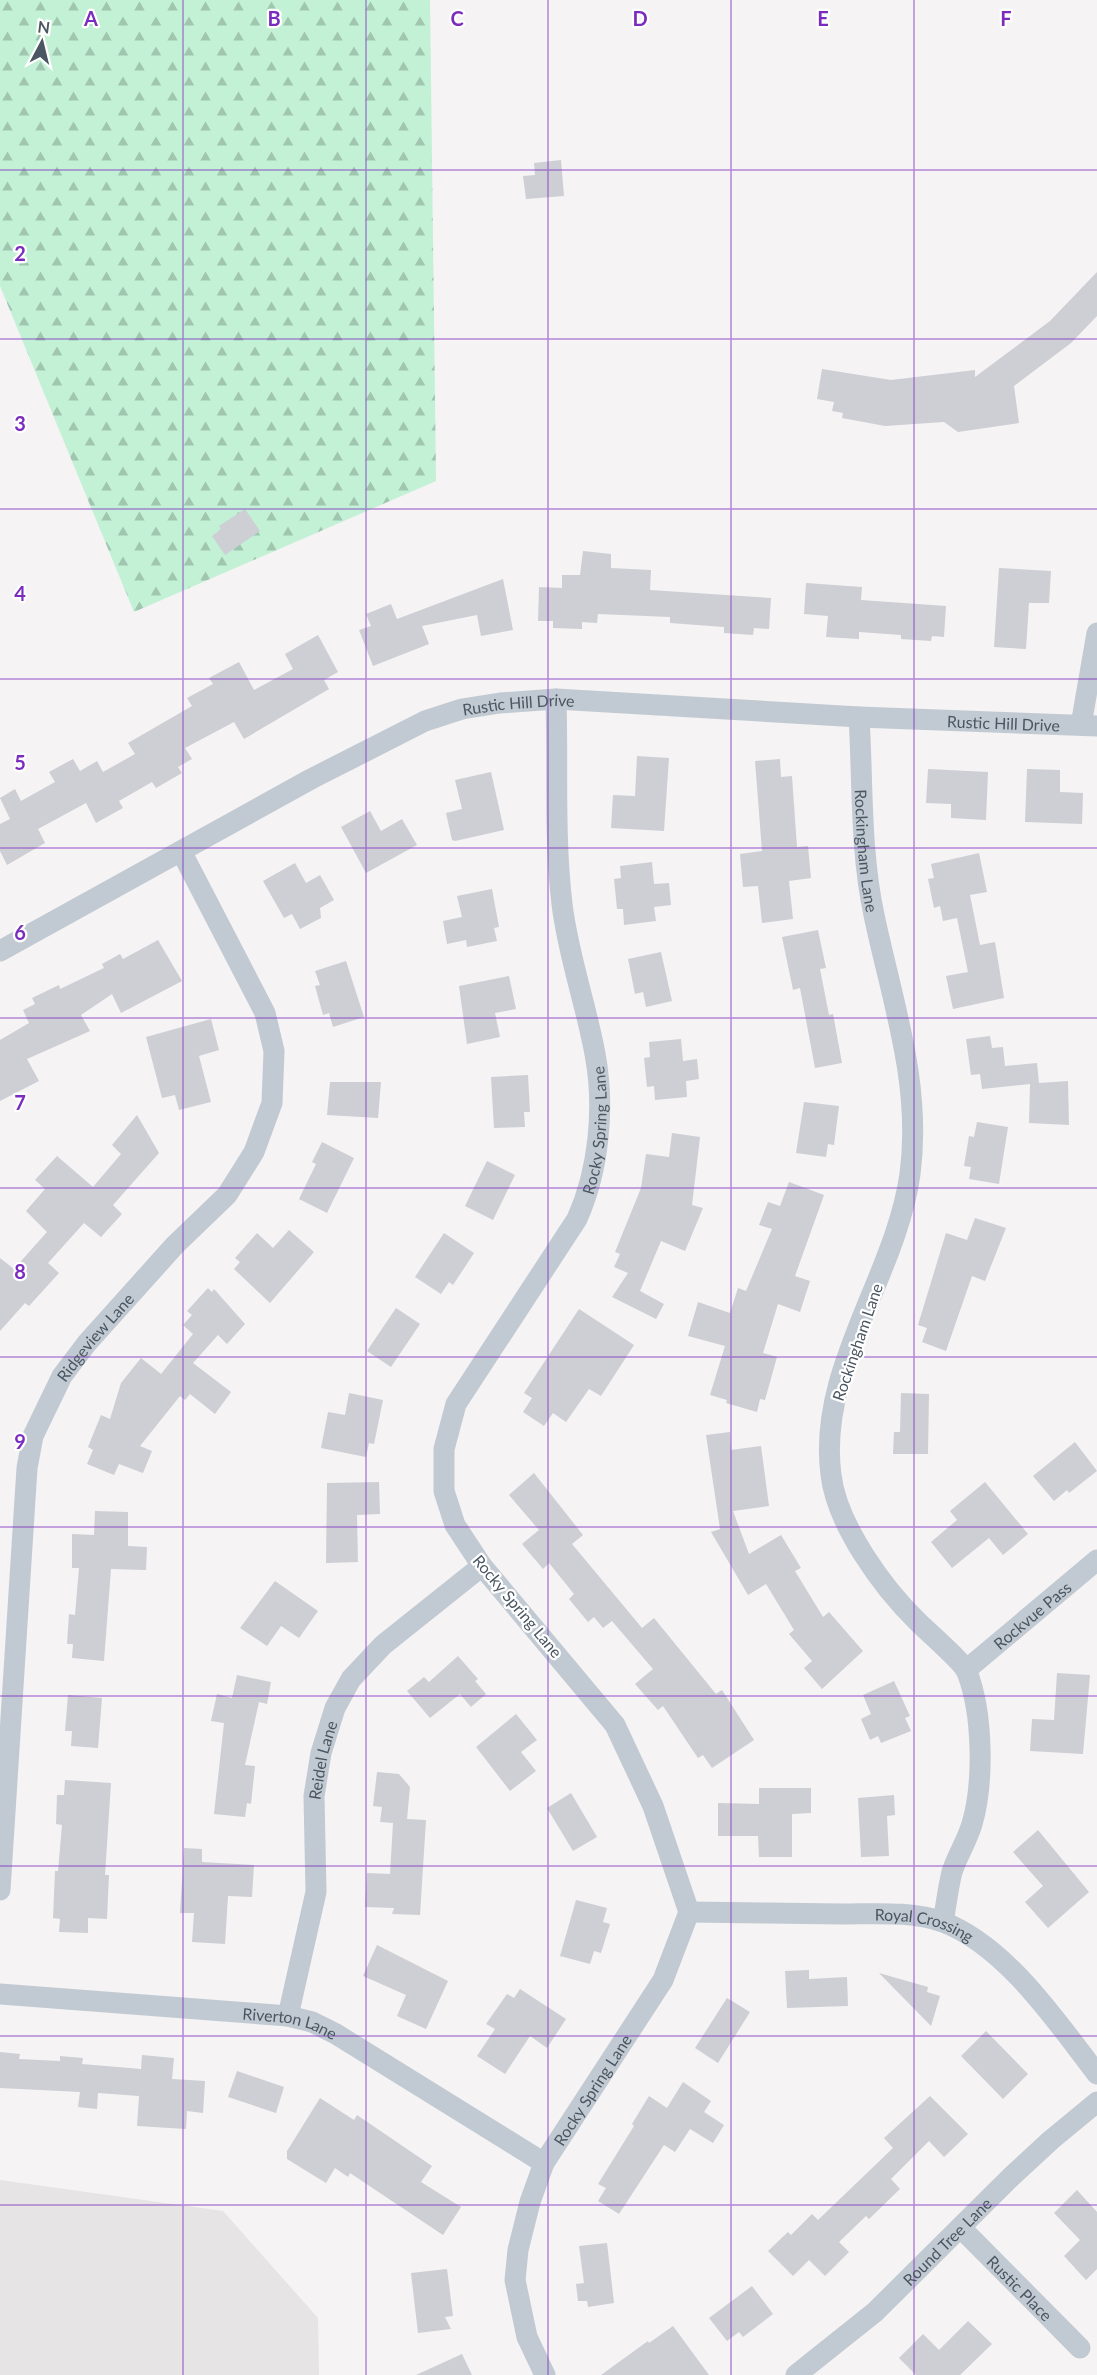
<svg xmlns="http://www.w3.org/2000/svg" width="1097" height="2375" font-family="Lato,sans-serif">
  <defs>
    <pattern id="forest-firs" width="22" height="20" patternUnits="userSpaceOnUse" patternTransform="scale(1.5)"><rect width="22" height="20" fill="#c3f1d5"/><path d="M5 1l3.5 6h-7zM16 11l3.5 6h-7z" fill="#a0c6b0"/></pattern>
  </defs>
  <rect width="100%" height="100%" fill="#f5f3f3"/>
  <!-- education -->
  <polygon fill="#e6e4e5" points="0,2180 223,2211 318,2318 319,2375 0,2375"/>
  <!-- forest -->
  <polygon fill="url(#forest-firs)" points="0,0 430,0 436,481 134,612 0,286"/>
  <!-- building -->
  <g fill="#cdcfd5">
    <polygon points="561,160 564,196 526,199 523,176 535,175 534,163"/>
    <polygon points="1097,272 1097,316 1071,343 1014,386 1019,423 958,432 944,422 885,426 842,418 843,413 832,411 834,402 817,399 822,369 891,380 975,370 975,377 1050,321"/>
    <polygon points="245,509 260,531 225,555 212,536 221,529 219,526"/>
    <polygon points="583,551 611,554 611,568 651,570 650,590 771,598 769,629 754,628 753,635 724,633 724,627 670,623 670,617 598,614 597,623 582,622 582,629 553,628 553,621 538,621 539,587 562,588 562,575 580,575"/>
    <polygon points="999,568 1051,571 1049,603 1029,603 1026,649 994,647"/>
    <polygon points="503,579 513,630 481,636 477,615 422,626 429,644 373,666 359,630 371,626 366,614 391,604 397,619"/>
    <polygon points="806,583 862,587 861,600 946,606 944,637 932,636 931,641 901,639 901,635 859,632 859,639 826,637 828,616 804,614"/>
    <polygon points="318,635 338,672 324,680 329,689 244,739 234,722 185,748 192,759 178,767 182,773 156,788 152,782 119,801 123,808 96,823 86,803 38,829 45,843 7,865 0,851 0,824 10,819 0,798 15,789 21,801 55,782 49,772 73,759 80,771 97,761 103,772 135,754 128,743 192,706 187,698 213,684 209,678 239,662 254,690 293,669 285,654"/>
    <polygon points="637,756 669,758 664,831 611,828 613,795 635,796"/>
    <polygon points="780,759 781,777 792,776 797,847 808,846 811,878 789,881 793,919 762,923 758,886 743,887 740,854 762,851 755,761"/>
    <polygon points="928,769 988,772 986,820 951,818 951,804 926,803"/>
    <polygon points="1027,769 1060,770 1060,792 1083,793 1082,824 1025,822"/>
    <polygon points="491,772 504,830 455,841 452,840 446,813 462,809 455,780"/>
    <polygon points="370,811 381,831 402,819 417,845 366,873 341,827"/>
    <polygon points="979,853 987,892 970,895 980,945 995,942 1004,998 953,1009 946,976 968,972 957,918 943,921 940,906 934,908 928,879 934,878 931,864"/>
    <polygon points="652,862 654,884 669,883 671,905 654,907 656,921 624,925 623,909 617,909 614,879 621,878 620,866"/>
    <polygon points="295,863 306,883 320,875 334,900 320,908 321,918 300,929 292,914 284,918 263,881"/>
    <polygon points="492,889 499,927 494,928 497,941 467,947 466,940 447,944 443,921 462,917 457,896"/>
    <polygon points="818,930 826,968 820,969 829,1015 833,1014 842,1063 815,1068 800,988 793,990 782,937"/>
    <polygon points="158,940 182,981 121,1013 112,994 81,1015 90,1031 27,1059 39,1081 0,1101 0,1040 29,1023 23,1010 35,1004 32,998 59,985 60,989 104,968 102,964 120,954 123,959"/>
    <polygon points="661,952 672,1001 646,1007 643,992 635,994 628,959"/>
    <polygon points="346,961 364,1017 333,1027 329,1013 323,1015 315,986 320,985 315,971"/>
    <polygon points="509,976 516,1009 495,1013 500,1037 467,1044 459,986"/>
    <polygon points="211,1019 219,1050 199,1056 211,1102 179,1110 175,1095 162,1098 146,1037"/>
    <polygon points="990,1036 992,1048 1003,1047 1005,1066 1037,1063 1039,1083 1068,1081 1069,1125 1029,1123 1030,1084 982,1089 980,1074 971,1075 966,1039"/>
    <polygon points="681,1039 683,1061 697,1059 699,1079 686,1081 687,1097 655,1100 654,1086 647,1087 644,1058 650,1057 649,1042"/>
    <polygon points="528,1075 530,1112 524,1112 525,1127 494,1128 491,1077"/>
    <polygon points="330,1082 381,1082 378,1118 327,1115"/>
    <polygon points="804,1102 839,1106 834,1145 828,1144 826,1157 796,1153"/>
    <polygon points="137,1115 159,1153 113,1205 122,1214 101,1237 84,1223 48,1263 59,1273 29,1306 25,1303 0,1331 0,1258 14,1269 47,1232 26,1211 45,1189 35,1180 57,1156 93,1187 121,1154 112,1145"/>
    <polygon points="977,1122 1008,1127 999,1184 969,1179 971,1167 964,1166 969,1136 974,1137"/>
    <polygon points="672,1133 700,1137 692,1205 703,1208 685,1251 661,1241 640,1291 664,1304 656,1319 612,1297 628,1273 614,1267 620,1254 615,1252 641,1188 646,1154 669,1157"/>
    <polygon points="322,1142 354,1158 327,1213 299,1199 316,1164 312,1162"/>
    <polygon points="487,1161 515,1175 493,1220 465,1206"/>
    <polygon points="789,1182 824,1195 795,1276 810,1281 800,1312 778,1304 763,1353 777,1357 765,1400 760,1399 757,1412 726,1403 727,1400 710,1395 725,1346 688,1336 698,1302 730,1313 738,1288 746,1291 772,1229 759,1225 768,1202 780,1206"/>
    <polygon points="975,1218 1006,1228 985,1281 972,1276 946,1351 922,1342 927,1328 918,1325 946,1233 967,1240"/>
    <polygon points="289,1230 314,1252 270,1303 234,1269 240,1262 235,1258 257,1233 273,1248"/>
    <polygon points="444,1233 474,1253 453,1285 449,1282 441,1294 415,1277"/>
    <polygon points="208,1288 212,1292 214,1289 245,1324 227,1344 218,1335 193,1363 231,1392 215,1414 190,1394 185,1400 180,1396 140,1446 152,1451 143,1473 119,1464 114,1475 87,1464 93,1450 88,1447 101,1415 110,1419 121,1383 141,1358 161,1374 193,1334 183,1325 192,1315 187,1311"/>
    <polygon points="396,1308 420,1324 391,1367 367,1351"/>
    <polygon points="579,1309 634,1345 601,1396 589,1389 566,1422 553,1413 544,1426 523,1412 532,1398 524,1393"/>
    <polygon points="349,1393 383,1400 374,1444 369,1443 366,1457 321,1448 328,1412 345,1415"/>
    <polygon points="901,1393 929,1394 928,1454 893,1454 894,1432 900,1432"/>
    <polygon points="730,1432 731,1450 761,1446 769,1506 733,1511 749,1554 781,1535 801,1568 795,1571 823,1617 829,1612 863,1651 822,1689 804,1668 812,1661 789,1634 794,1630 766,1584 748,1595 711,1532 720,1529 706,1435"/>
    <polygon points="1075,1442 1097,1471 1069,1493 1067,1490 1054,1501 1033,1476"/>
    <polygon points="534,1473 583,1535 572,1544 642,1628 654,1618 716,1694 722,1690 754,1740 712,1768 703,1755 698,1758 663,1706 658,1710 635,1684 653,1669 612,1621 603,1628 594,1617 588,1622 569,1599 574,1594 549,1563 543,1569 522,1544 539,1530 509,1495"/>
    <polygon points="379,1482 380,1514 357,1515 358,1562 326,1563 327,1483"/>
    <polygon points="985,1482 1028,1534 1003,1555 989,1538 952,1568 931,1542 957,1520 950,1511"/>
    <polygon points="95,1511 128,1512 128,1546 147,1547 146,1570 111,1569 104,1661 72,1658 73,1644 67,1644 69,1614 75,1615 79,1568 72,1568 72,1534 94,1535"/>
    <polygon points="275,1581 318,1611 299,1638 281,1626 267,1646 240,1628"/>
    <polygon points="458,1656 478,1679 475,1681 486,1694 471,1707 460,1694 430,1718 407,1691 424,1677 429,1682"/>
    <polygon points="1057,1673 1090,1675 1083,1754 1030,1751 1032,1719 1054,1720"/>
    <polygon points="237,1675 271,1682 267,1704 259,1702 245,1765 255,1766 251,1804 247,1803 245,1817 214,1814 224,1723 211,1721 217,1694 232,1698"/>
    <polygon points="894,1681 910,1716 905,1718 911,1731 881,1743 878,1736 870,1740 861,1719 871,1714 863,1695"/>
    <polygon points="68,1695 102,1698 98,1748 71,1746 72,1731 65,1731"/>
    <polygon points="516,1714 537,1740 521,1752 536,1771 510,1791 476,1747"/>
    <polygon points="377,1772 399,1774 410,1787 407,1819 426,1820 420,1915 392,1914 394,1908 365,1907 367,1873 390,1874 393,1823 380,1822 382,1807 373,1806"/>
    <polygon points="65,1780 111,1783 105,1875 109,1875 107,1919 88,1918 88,1933 59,1932 60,1919 53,1918 55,1871 58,1871 62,1825 56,1824 57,1795 64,1795"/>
    <polygon points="759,1788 811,1788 811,1813 792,1814 792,1857 759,1857 758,1836 718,1836 718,1803 759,1804"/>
    <polygon points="571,1793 597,1837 573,1851 547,1808"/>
    <polygon points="894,1795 895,1815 887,1816 889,1856 861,1857 858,1798"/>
    <polygon points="1038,1830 1089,1892 1048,1928 1025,1902 1043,1886 1013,1852"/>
    <polygon points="184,1848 202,1849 202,1862 254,1865 252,1897 228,1896 225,1944 192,1942 194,1913 180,1913"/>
    <polygon points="576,1900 607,1908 603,1922 610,1924 601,1953 594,1951 590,1964 560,1956"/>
    <polygon points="377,1945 448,1981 426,2029 397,2016 406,1995 363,1976"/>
    <polygon points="809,1970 809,1979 847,1977 848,2006 787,2008 785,1971"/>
    <polygon points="879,1973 928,1987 927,1992 940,1996 931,2026"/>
    <polygon points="520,1989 566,2019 547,2048 530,2036 505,2074 477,2056 495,2029 486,2024 507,1994 514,1998"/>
    <polygon points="727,1998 750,2012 718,2063 695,2048"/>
    <polygon points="986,2031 1028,2074 1003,2099 961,2056"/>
    <polygon points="0,2052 20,2054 19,2059 60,2061 60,2056 83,2058 82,2064 141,2069 142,2055 174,2058 172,2079 205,2081 203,2113 187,2111 186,2129 137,2126 139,2096 98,2093 97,2109 78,2107 80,2092 0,2088"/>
    <polygon points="237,2071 284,2087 276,2113 228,2097"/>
    <polygon points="683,2082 711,2101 704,2112 724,2125 713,2143 690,2129 675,2152 664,2145 619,2214 598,2201 606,2188 598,2184 634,2126 632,2124 649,2096 667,2108"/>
    <polygon points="930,2096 968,2134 944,2157 929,2141 891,2179 900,2189 869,2219 866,2216 839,2242 849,2252 825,2276 809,2260 793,2276 768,2251 788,2232 791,2235 812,2214 818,2220 893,2148 884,2138"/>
    <polygon points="320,2098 354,2120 357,2115 432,2166 421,2182 461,2207 443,2235 350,2173 348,2177 335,2168 326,2183 287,2159 287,2151"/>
    <polygon points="1077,2190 1097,2212 1097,2269 1086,2280 1064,2256 1080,2240 1054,2213"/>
    <polygon points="607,2243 614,2303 588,2307 587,2301 578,2301 576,2284 584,2283 579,2246"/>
    <polygon points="447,2269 453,2316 445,2317 451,2329 418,2333 411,2273"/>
    <polygon points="752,2286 773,2314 743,2337 739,2332 727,2341 709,2318"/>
    <polygon points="968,2321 992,2344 960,2375 916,2375 899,2358 923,2334 939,2350"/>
    <polygon points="673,2326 709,2375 601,2375 648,2341 649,2343"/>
    <polygon points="462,2354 472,2375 416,2375"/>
  </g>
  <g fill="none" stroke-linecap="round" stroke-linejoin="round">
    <!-- street -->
    <g stroke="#c1cad2" stroke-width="21">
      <path id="s1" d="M859,717C863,782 860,850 874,915C892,1001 922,1084 910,1174C896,1276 817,1369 831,1475C837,1525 883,1588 918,1622C928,1632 963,1662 967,1672C983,1713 984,1783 972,1824C967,1841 957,1856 952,1872C948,1888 946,1906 943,1922"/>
      <polyline points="1081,725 1097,633"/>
      <path id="s2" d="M0,951L311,779L425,721L462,709L500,703L556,699L859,717L1097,726"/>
      <path id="s3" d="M966,1670L1097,1560"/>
      <path id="s4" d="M0,1890L27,1468L33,1436L62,1376L87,1343L175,1245L227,1195L254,1152L272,1103L274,1051L265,1013L181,851"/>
      <path id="s5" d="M689,1912C740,1913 792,1913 843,1914C875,1914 912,1911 943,1922C1006,1946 1057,2022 1097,2074"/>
      <path id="s6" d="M0,1994L288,2016L312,2022L336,2034L544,2163"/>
      <path id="s7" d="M288,2016L316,1892L314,1796L321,1753L335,1708L351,1679L383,1645L482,1566"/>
      <path id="s8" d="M961,2228L1080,2348"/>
      <path id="s9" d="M545,2375L527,2337L515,2280L518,2250L530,2202L544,2163L663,1980L689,1912L653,1806L615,1725L482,1566L455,1525L444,1491V1449L456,1404L577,1219C599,1170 605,1107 595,1054C586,1004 568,955 562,904C554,836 558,767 556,699"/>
      <path id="s10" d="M796,2375L875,2312L1012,2176L1051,2140L1097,2102"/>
    </g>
  </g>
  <!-- grid -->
  <path fill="none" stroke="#7b2cbf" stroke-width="1.5" stroke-opacity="0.55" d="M183,0V2375M366,0V2375M548,0V2375M731,0V2375M914,0V2375M0,170H1097M0,339H1097M0,509H1097M0,679H1097M0,848H1097M0,1018H1097M0,1188H1097M0,1357H1097M0,1527H1097M0,1696H1097M0,1866H1097M0,2036H1097M0,2205H1097"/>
  <g text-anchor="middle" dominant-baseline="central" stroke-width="4.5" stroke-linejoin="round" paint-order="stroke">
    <!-- street labels -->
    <g font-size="16" fill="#4a5661" stroke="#fff">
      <text stroke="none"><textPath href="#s2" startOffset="579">Rustic Hill Drive</textPath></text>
      <text stroke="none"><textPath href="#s2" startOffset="1065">Rustic Hill Drive</textPath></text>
      <text stroke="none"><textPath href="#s1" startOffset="134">Rockingham Lane</textPath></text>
      <text stroke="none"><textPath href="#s9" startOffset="1407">Rocky Spring Lane</textPath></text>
      <text stroke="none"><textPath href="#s4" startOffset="573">Ridgeview Lane</textPath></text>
      <text transform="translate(857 1342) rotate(-71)">Rockingham Lane</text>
      <text transform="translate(518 1606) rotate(50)">Rocky Spring Lane</text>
      <text stroke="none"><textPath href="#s3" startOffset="86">Rockvue Pass</textPath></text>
      <text stroke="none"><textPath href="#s7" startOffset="260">Reidel Lane</textPath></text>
      <text stroke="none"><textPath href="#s5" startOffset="237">Royal Crossing</textPath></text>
      <text stroke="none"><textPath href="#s6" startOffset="292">Riverton Lane</textPath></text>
      <text stroke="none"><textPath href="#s9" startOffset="309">Rocky Spring Lane</textPath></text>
      <text stroke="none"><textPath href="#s10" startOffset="202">Round Tree Lane</textPath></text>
      <text stroke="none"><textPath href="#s8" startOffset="84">Rustic Place</textPath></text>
    </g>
  </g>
  <g font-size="20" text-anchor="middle" font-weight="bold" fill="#7b2cbf" stroke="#fff" stroke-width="4.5" stroke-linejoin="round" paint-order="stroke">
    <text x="91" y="26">A</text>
    <text x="274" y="26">B</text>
    <text x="457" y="26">C</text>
    <text x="640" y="26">D</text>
    <text x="823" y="26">E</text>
    <text x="1006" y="26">F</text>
    <text x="20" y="261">2</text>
    <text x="20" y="431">3</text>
    <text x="20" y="601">4</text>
    <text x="20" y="770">5</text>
    <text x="20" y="940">6</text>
    <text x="20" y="1110">7</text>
    <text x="20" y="1279">8</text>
    <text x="20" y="1449">9</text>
  </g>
  <!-- north arrow -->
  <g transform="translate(42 42) rotate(7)" stroke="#ffffff" stroke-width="4.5" paint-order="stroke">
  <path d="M0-4.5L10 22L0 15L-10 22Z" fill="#4a5661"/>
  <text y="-9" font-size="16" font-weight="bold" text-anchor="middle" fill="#4a5661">N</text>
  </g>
</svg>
